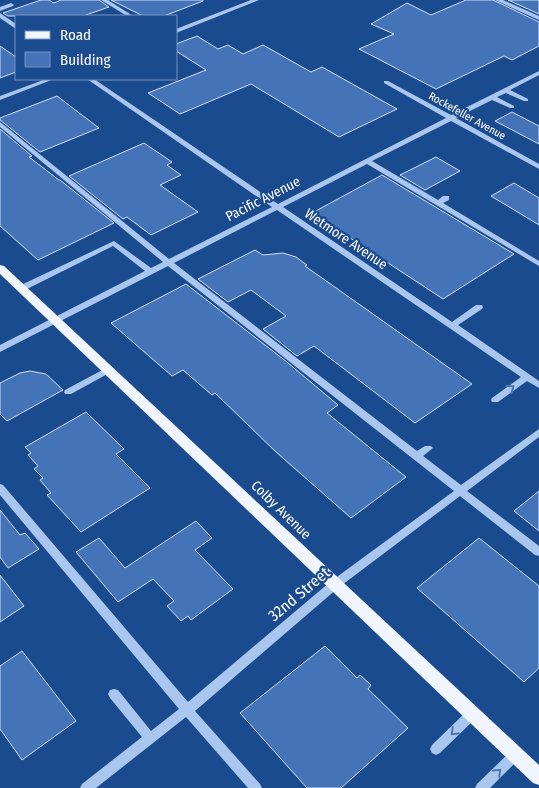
<svg xmlns="http://www.w3.org/2000/svg" width="539" height="788" font-family="'Fira Sans Condensed',sans-serif">
  <rect width="100%" height="100%" fill="#1b4b8f"/>
  <!-- building -->
  <g fill="#4474b7" stroke="#cfe2fa">
    <polygon points="41,0 49,0 54,3 61,0 99,0 109,7 83,16 8,16 3,13"/>
    <polygon points="111,0 203,0 203,1 164,16 143,16"/>
    <polygon points="466,0 493,0 539,22 539,46 512,60 504,56 436,89 359,49 394,34 371,24 407,3 431,15"/>
    <polygon points="508,0 539,0 539,14"/>
    <polygon points="197,36 218,49 228,45 243,54 263,45 311,72 322,67 397,109 339,137 251,84 180,114 148,93 206,70 176,51 176,44"/>
    <polygon points="0,46 16,57 16,72 0,78"/>
    <polygon points="57,96 99,128 40,152 0,120 0,118"/>
    <polygon points="512,112 539,126 539,144 495,121"/>
    <polygon points="0,129 32,156 29,157 59,180 60,180 114,223 38,260 0,226"/>
    <polygon points="144,143 172,162 167,165 181,175 160,185 198,212 151,235 127,217 123,219 69,176"/>
    <polygon points="436,157 460,171 425,190 400,175"/>
    <polygon points="382,175 514,254 443,299 312,213"/>
    <polygon points="514,183 539,198 539,225 491,196"/>
    <polygon points="255,250 263,255 283,253 296,257 307,265 305,266 472,384 415,423 314,346 297,356 263,329 286,316 251,290 228,302 198,279"/>
    <polygon points="186,284 287,362 338,405 327,413 406,477 351,518 276,452 215,393 212,395 183,370 172,376 111,323"/>
    <polygon points="30,371 46,374 63,390 7,421 0,414 0,383 20,373"/>
    <polygon points="86,412 124,449 116,454 150,488 81,532 47,495 51,493 40,480 43,478 34,469 38,466 28,455 31,453 25,447"/>
    <polygon points="539,491 539,531 514,511"/>
    <polygon points="0,510 20,535 25,533 39,549 8,568 0,557"/>
    <polygon points="196,521 212,538 195,550 233,589 191,620 188,616 181,621 167,606 174,601 153,579 118,602 76,552 99,538 125,568"/>
    <polygon points="479,538 539,586 539,668 524,682 417,588"/>
    <polygon points="0,575 24,606 0,622"/>
    <polygon points="325,646 357,678 360,675 371,685 368,689 408,728 341,788 307,788 240,713"/>
    <polygon points="22,651 76,721 22,760 0,729 0,666"/>
  </g>
  <g fill="none" stroke-linecap="round" stroke-linejoin="round">
    <!-- minor -->
    <g fill="#a9c7ee" fill-rule="evenodd">
      <polygon points="101,0 108,0 133,16 127,16"/>
      <polygon points="251,0 259,0 176,33 176,29"/>
      <polygon points="495,0 503,0 539,16 539,20"/>
      <polygon points="11,3 14,5 13,6 0,11 0,7"/>
      <polygon points="0,13 16,24 16,29 0,18"/>
      <polygon points="539,71 539,75 510,90 528,99 528,101 524,101 506,93 497,97 514,106 514,108 510,108 492,100 456,118 539,164 539,169 451,121 372,161 438,200 443,196 449,196 449,200 443,203 539,261 539,266 367,164 283,207 452,322 476,305 482,305 483,307 482,309 458,325 539,381 539,388 527,381 498,402 492,402 491,400 492,398 521,377 277,210 174,263 417,451 425,446 431,446 433,448 423,456 461,485 539,429 539,437 467,491 539,546 539,556 535,555 460,496 338,588 195,711 260,784 262,788 248,788 186,717 96,788 80,788 82,784 142,737 110,698 108,694 110,690 114,689 118,690 151,731 179,709 0,495 0,484 3,485 188,702 330,582 454,491 168,266 0,352 0,345 145,271 113,246 25,290 19,290 18,288 19,286 114,241 151,268 163,262 0,127 0,122 169,259 272,207 87,79 94,79 278,204 446,118 384,83 384,81 388,81 451,115"/>
      <polygon points="46,79 54,79 0,100 0,96"/>
      <polygon points="108,367 112,370 111,372 71,394 65,394 64,392 65,390"/>
      <polygon points="472,709 476,710 478,714 476,718 440,753 436,755 432,753 430,749 432,745 468,710"/>
      <polygon points="515,749 519,751 521,755 519,759 490,788 475,788 477,784 511,751"/>
    </g>
    <!-- major -->
    <polygon fill="#f0f5ff" fill-rule="evenodd" points="0,265 4,266 539,765 539,785 533,783 0,274"/>
  </g>
  <!-- one-way arrows -->
  <defs><path id="oneway-chevron" d="M-2-3.5L2.5 0L-2 3.5" fill="none" stroke-width="1.6" stroke-linecap="round" stroke-linejoin="round" transform="scale(1.25)"/></defs>
  <g stroke="#4d76b0">
    <use href="#oneway-chevron" transform="translate(511 388) rotate(-36)"/>
    <use href="#oneway-chevron" transform="translate(454 732) rotate(136)"/>
    <use href="#oneway-chevron" transform="translate(498 772) rotate(-44)"/>
  </g>
  <g text-anchor="middle" dominant-baseline="central" stroke-width="4.5" stroke-linejoin="round" paint-order="stroke">
    <!-- far-street labels -->
    <g font-size="11" fill="#fff" stroke="#1b4b8f">
      <text transform="translate(467 116) rotate(29)">Rockefeller Avenue</text>
    </g>
    <!-- street labels -->
    <g font-size="14" fill="#fff" stroke="#1b4b8f">
      <text transform="translate(263 199) rotate(-27)">Pacific Avenue</text>
      <text transform="translate(346 239) rotate(34)">Wetmore Avenue</text>
      <text transform="translate(281 510) rotate(44)">Colby Avenue</text>
    </g>
    <!-- near-street labels -->
    <g font-size="16" fill="#fff" stroke="#1b4b8f">
      <text transform="translate(299 594) rotate(-40)">32nd Street</text>
    </g>
  </g>
  <!-- legend -->
  <rect x="15" y="15" width="162" height="65" fill="#1b4b8f" stroke="#7693bc"/>
  <rect x="25" y="31" width="25" height="8" fill="#f0f5ff" stroke="#7693bc"/>
  <text x="60" y="40" font-size="15" fill="#ffffff">Road</text>
  <rect x="25" y="52" width="25" height="15" fill="#4474b7" stroke="#7693bc"/>
  <text x="60" y="65" font-size="15" fill="#ffffff">Building</text>
</svg>
